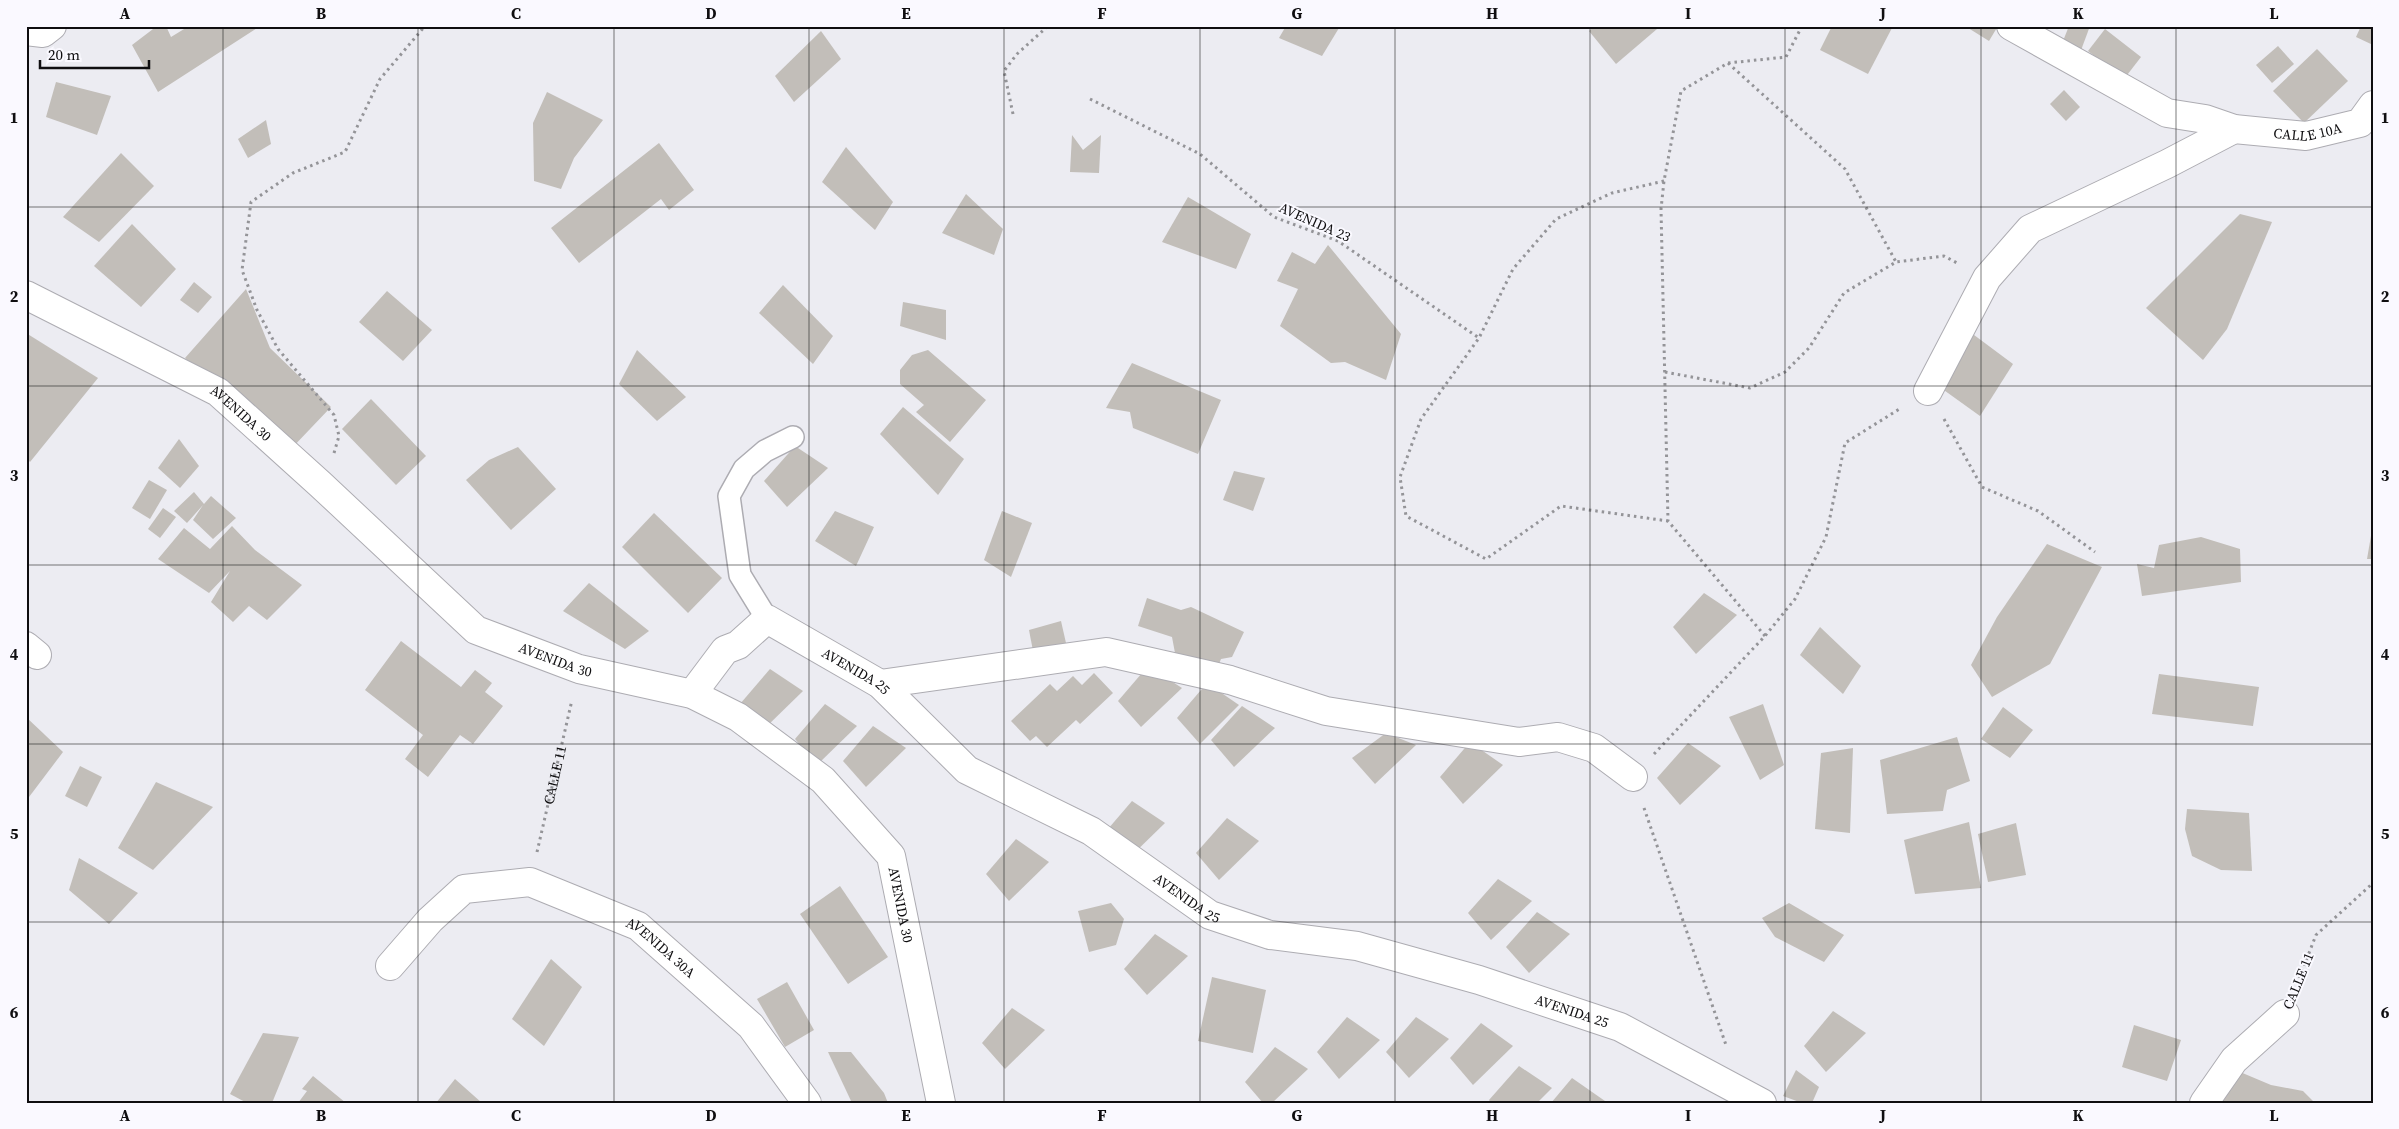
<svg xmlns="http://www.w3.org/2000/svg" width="2399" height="1129" font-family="'Source Serif 4',serif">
  <rect width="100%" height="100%" fill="#ececf2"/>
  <!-- building -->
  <g fill="#c2beb9">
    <polygon points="157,26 166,26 171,37 189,26 255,26 257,28 158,92 132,45"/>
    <polygon points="1286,26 1336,26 1339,28 1322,56 1279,38"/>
    <polygon points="1595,26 1655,26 1657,29 1616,64 1589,31"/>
    <polygon points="1832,26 1893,26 1868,74 1820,50"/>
    <polygon points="1965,26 1998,26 1989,41"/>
    <polygon points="2069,26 2090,26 2080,53 2061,46"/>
    <polygon points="2361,26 2373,26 2373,45 2356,37"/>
    <polygon points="2105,29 2141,57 2124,79 2088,51"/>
    <polygon points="821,31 841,59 794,102 775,76"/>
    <polygon points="2278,46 2294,64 2272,83 2256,65"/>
    <polygon points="2317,49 2348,81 2304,123 2273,91"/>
    <polygon points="56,82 111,96 97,135 46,117"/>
    <polygon points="2064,90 2080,107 2066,121 2050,104"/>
    <polygon points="547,92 603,120 574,158 561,189 534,181 533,123"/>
    <polygon points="266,120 271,144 248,158 238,139"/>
    <polygon points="1072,135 1083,150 1101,135 1099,173 1070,172"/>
    <polygon points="659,143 694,190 669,210 661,199 579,263 551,228"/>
    <polygon points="846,147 893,202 875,230 822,182"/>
    <polygon points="121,153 154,186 99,242 63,217"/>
    <polygon points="966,194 1003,229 994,255 942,233"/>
    <polygon points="1188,197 1251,234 1236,269 1162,242"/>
    <polygon points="2240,214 2272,222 2227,329 2203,360 2146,308"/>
    <polygon points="132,224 176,269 141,307 94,266"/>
    <polygon points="1328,245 1401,334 1386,380 1345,362 1331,363 1280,326 1298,289 1277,281 1292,252 1315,264"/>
    <polygon points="194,282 212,297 198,313 180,300"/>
    <polygon points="783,285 833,336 813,364 759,313"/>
    <polygon points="246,289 270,348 331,407 290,450 185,358"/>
    <polygon points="387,291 432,330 403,361 359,322"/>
    <polygon points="903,302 946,310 946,340 900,326"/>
    <polygon points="1970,332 2013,364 1980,416 1941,388"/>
    <polygon points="26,333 98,378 30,462 26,458"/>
    <polygon points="637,350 686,397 657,421 619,384"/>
    <polygon points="928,350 986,400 950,442 916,412 924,405 900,384 900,370 912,355"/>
    <polygon points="1132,363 1221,400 1198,454 1133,428 1130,412 1106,408"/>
    <polygon points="371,399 426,456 396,485 342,429"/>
    <polygon points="903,407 964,459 938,495 880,434"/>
    <polygon points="179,439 199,466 180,488 158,468"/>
    <polygon points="795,446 828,468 787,507 764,481"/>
    <polygon points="518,447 556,489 511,530 466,480 489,460"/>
    <polygon points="1234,471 1265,478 1253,511 1223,500"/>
    <polygon points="149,480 167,490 150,519 132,508"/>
    <polygon points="194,492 204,504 211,496 236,518 213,539 193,520 203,505 187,523 174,511"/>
    <polygon points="163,508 176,517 160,538 148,529"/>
    <polygon points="835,511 874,527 856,566 815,541"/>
    <polygon points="1002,511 1032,523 1011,577 984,560"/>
    <polygon points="654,513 722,578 688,613 622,547"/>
    <polygon points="232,526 255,550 302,585 267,620 249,606 233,622 211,602 230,571 209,593 158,559 184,528 210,549"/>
    <polygon points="2372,530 2373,559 2367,559"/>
    <polygon points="2201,537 2240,549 2241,582 2142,596 2137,564 2154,568 2159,545"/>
    <polygon points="2047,544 2102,567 2050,664 1992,697 1971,665 1997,617"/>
    <polygon points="589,583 649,631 625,649 563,611"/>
    <polygon points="1704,593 1737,615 1696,654 1673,627"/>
    <polygon points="1147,598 1181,610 1191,607 1244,632 1232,657 1221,659 1216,671 1175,653 1172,637 1138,626"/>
    <polygon points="1061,621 1066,643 1033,651 1029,630"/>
    <polygon points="1820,627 1861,666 1843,694 1800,655"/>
    <polygon points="401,641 461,687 475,670 492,683 485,692 503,706 473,744 460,735 428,777 405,759 423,735 365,690"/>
    <polygon points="1148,666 1182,688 1141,727 1118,701"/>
    <polygon points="770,669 803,691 763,730 740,704"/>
    <polygon points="1094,673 1113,693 1080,724 1076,720 1047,747 1036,736 1030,741 1011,721 1050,684 1057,691 1073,676 1082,685"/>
    <polygon points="2159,674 2259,687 2253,726 2152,714"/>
    <polygon points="1207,683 1239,705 1200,744 1177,718"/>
    <polygon points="825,704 857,726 817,765 795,739"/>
    <polygon points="1763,704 1784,765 1760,780 1729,717"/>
    <polygon points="1242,706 1275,728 1234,767 1211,740"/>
    <polygon points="2003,707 2033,730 2010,758 1981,739"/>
    <polygon points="26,717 63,752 26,801"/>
    <polygon points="873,726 906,748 866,787 843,761"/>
    <polygon points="1386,733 1416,745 1375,784 1352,758"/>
    <polygon points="1957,737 1970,781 1947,790 1943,811 1887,814 1880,760"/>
    <polygon points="1470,742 1503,765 1463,804 1440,777"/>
    <polygon points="1688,743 1721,766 1680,805 1657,778"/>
    <polygon points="1853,748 1850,833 1815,829 1821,753"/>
    <polygon points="80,766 102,777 87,807 65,796"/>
    <polygon points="156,782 213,807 153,870 118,848"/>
    <polygon points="1132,801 1165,823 1125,862 1102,836"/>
    <polygon points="2187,809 2249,813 2252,871 2221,870 2192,856 2185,829"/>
    <polygon points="1227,818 1259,841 1219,880 1196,853"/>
    <polygon points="1969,822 1981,888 1915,894 1904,840"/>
    <polygon points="2016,823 2026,875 1988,882 1978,834"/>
    <polygon points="1016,839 1049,862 1009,901 986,874"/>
    <polygon points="79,858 138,893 109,924 69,890"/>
    <polygon points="1498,879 1532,901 1491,940 1468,913"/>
    <polygon points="840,886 888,957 848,984 800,914"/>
    <polygon points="1111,903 1124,919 1116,945 1089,952 1078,911"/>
    <polygon points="1789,903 1844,935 1824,962 1775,937 1762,918"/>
    <polygon points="1537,912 1570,934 1529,973 1506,947"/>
    <polygon points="1155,934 1188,956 1147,995 1124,969"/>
    <polygon points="551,959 582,987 544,1046 512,1019"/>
    <polygon points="1212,977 1266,990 1253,1053 1198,1041"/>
    <polygon points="787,982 814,1030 785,1047 757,999"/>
    <polygon points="1012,1008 1045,1030 1005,1069 982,1043"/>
    <polygon points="1833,1011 1866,1033 1826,1072 1804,1046"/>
    <polygon points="1347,1017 1380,1040 1339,1079 1317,1052"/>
    <polygon points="1416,1017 1449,1039 1409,1078 1386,1052"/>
    <polygon points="1481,1023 1513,1046 1473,1085 1450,1058"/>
    <polygon points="2134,1025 2181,1040 2167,1081 2122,1067"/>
    <polygon points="263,1033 299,1037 272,1103 247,1103 230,1094"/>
    <polygon points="1275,1047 1308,1069 1272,1103 1263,1103 1245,1082"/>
    <polygon points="828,1052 851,1052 884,1093 888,1103 852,1103"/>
    <polygon points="1519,1066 1552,1088 1537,1103 1491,1103 1489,1100"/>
    <polygon points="2233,1069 2271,1085 2303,1091 2315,1103 2221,1103 2219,1100"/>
    <polygon points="1796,1070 1819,1087 1812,1103 1802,1103 1783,1096"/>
    <polygon points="313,1076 346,1103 298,1103 307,1091 302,1089"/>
    <polygon points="1572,1078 1605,1101 1603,1103 1551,1103"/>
    <polygon points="455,1079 482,1103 436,1103"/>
  </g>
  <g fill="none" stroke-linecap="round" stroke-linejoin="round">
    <!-- lane casing -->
    <g stroke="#adacb2" stroke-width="24">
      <polyline id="lane" points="767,619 740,575 729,496 744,469 765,451 793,437"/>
    </g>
    <!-- street casing -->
    <g stroke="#adacb2" stroke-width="30">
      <g id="street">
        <path id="s2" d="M2011,26L2167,113L2205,119L2234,129L2306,136L2360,123L2373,105"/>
        <polyline points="26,31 43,33 52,26"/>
        <path id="s3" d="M26,295L218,392L320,484L476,630L579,669L692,694L738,717L823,780L891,856L941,1103"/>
        <polyline points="1928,391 1987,278 2030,229 2167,164 2234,129"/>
        <polyline points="26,646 37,655"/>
        <polyline points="880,684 1106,652 1230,680 1326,711 1519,742 1558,737 1594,748 1633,777"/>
        <path id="s4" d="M692,694L725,650L738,645L767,619L880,684L967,770L1091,831L1210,915L1270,935L1357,946L1479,980L1620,1027L1762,1103"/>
        <path id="s5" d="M390,966L430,920L464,889L530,882L638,926L751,1026L807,1103"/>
        <polyline points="2204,1103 2234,1060 2285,1014"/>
      </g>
    </g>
    <!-- path -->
    <g stroke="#949498" stroke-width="3" stroke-dasharray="2.5 4" stroke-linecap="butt">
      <polyline points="1728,63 1845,169 1896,262"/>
      <polyline points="1090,99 1200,154 1274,217 1338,241 1479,338"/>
      <polyline points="1013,114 1004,71 1017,54 1048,26"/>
      <polyline points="1664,181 1612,193 1556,219 1513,269 1479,338 1421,419 1400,477 1406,516 1486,559 1561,506 1668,521"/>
      <polyline points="1665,372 1750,388 1785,372 1809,348 1844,293 1896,262 1944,256 1959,264"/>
      <polyline points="1944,419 1982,487 2038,511 2095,552"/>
      <polyline points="334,453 339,436 334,415 278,349 257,310 242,270 251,202 293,173 345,152 380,79 425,26"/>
      <polyline points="1765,636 1668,521 1661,209 1664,181 1681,91 1728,63 1786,57 1802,26"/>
      <polyline points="1654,754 1765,636 1795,599 1826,537 1845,443 1901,408"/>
      <polyline points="1644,808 1726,1045"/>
      <path id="s1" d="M537,852L572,700"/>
      <polyline points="2297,984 2316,935 2373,883"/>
    </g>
    <!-- lane -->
    <use href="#lane" stroke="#fff" stroke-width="21"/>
    <!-- street -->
    <use href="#street" stroke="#fff" stroke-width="28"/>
  </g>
  <!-- grid -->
  <path fill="none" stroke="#0f0e10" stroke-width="1" stroke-opacity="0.55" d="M223,26V1103M418,26V1103M614,26V1103M809,26V1103M1004,26V1103M1200,26V1103M1395,26V1103M1590,26V1103M1785,26V1103M1981,26V1103M2176,26V1103M26,207H2373M26,386H2373M26,565H2373M26,744H2373M26,922H2373"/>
  <g text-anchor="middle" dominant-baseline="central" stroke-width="4" stroke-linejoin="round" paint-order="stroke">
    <!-- street labels -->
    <g font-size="14" fill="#0f0e10" stroke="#faf9ff">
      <text stroke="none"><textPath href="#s2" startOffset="322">CALLE 10A</textPath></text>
      <text transform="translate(1315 222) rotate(24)">AVENIDA 23</text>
      <text stroke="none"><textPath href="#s3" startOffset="246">AVENIDA 30</textPath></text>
      <text stroke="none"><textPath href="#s3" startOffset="651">AVENIDA 30</textPath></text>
      <text stroke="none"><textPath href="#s4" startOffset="211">AVENIDA 25</textPath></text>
      <text stroke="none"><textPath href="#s1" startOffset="79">CALLE 11</textPath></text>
      <text stroke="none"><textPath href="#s4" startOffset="616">AVENIDA 25</textPath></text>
      <text stroke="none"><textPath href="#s3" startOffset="1101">AVENIDA 30</textPath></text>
      <text stroke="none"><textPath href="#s5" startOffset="321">AVENIDA 30A</textPath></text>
      <text transform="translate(2298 981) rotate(-68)">CALLE 11</text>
      <text stroke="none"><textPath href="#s4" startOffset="1020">AVENIDA 25</textPath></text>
    </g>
  </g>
  <!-- border -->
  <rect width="2399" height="1129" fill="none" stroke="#faf9ff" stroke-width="55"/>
  <!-- scale -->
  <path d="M40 60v8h109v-8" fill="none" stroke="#0f0e10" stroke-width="2.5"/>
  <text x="48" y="60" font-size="15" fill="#0f0e10" stroke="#faf9ff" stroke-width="4" paint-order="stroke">20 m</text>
  <rect x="28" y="28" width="2344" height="1074" fill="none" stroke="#0f0e10" stroke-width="2"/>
  <g font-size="16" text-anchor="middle" font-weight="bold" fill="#0f0e10">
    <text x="125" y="19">A</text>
    <text x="321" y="19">B</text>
    <text x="516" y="19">C</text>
    <text x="711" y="19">D</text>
    <text x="906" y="19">E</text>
    <text x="1102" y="19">F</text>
    <text x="1297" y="19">G</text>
    <text x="1492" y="19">H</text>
    <text x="1688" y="19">I</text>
    <text x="1883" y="19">J</text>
    <text x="2078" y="19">K</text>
    <text x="2274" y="19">L</text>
    <text x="14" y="123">1</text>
    <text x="2385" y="123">1</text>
    <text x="14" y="302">2</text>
    <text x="2385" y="302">2</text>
    <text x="14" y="481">3</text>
    <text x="2385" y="481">3</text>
    <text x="14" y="660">4</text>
    <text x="2385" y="660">4</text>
    <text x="14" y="839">5</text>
    <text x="2385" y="839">5</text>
    <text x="14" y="1018">6</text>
    <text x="2385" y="1018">6</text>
    <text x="125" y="1121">A</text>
    <text x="321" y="1121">B</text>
    <text x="516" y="1121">C</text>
    <text x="711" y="1121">D</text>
    <text x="906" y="1121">E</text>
    <text x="1102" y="1121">F</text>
    <text x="1297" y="1121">G</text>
    <text x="1492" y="1121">H</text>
    <text x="1688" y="1121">I</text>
    <text x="1883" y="1121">J</text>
    <text x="2078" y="1121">K</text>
    <text x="2274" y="1121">L</text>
  </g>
</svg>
